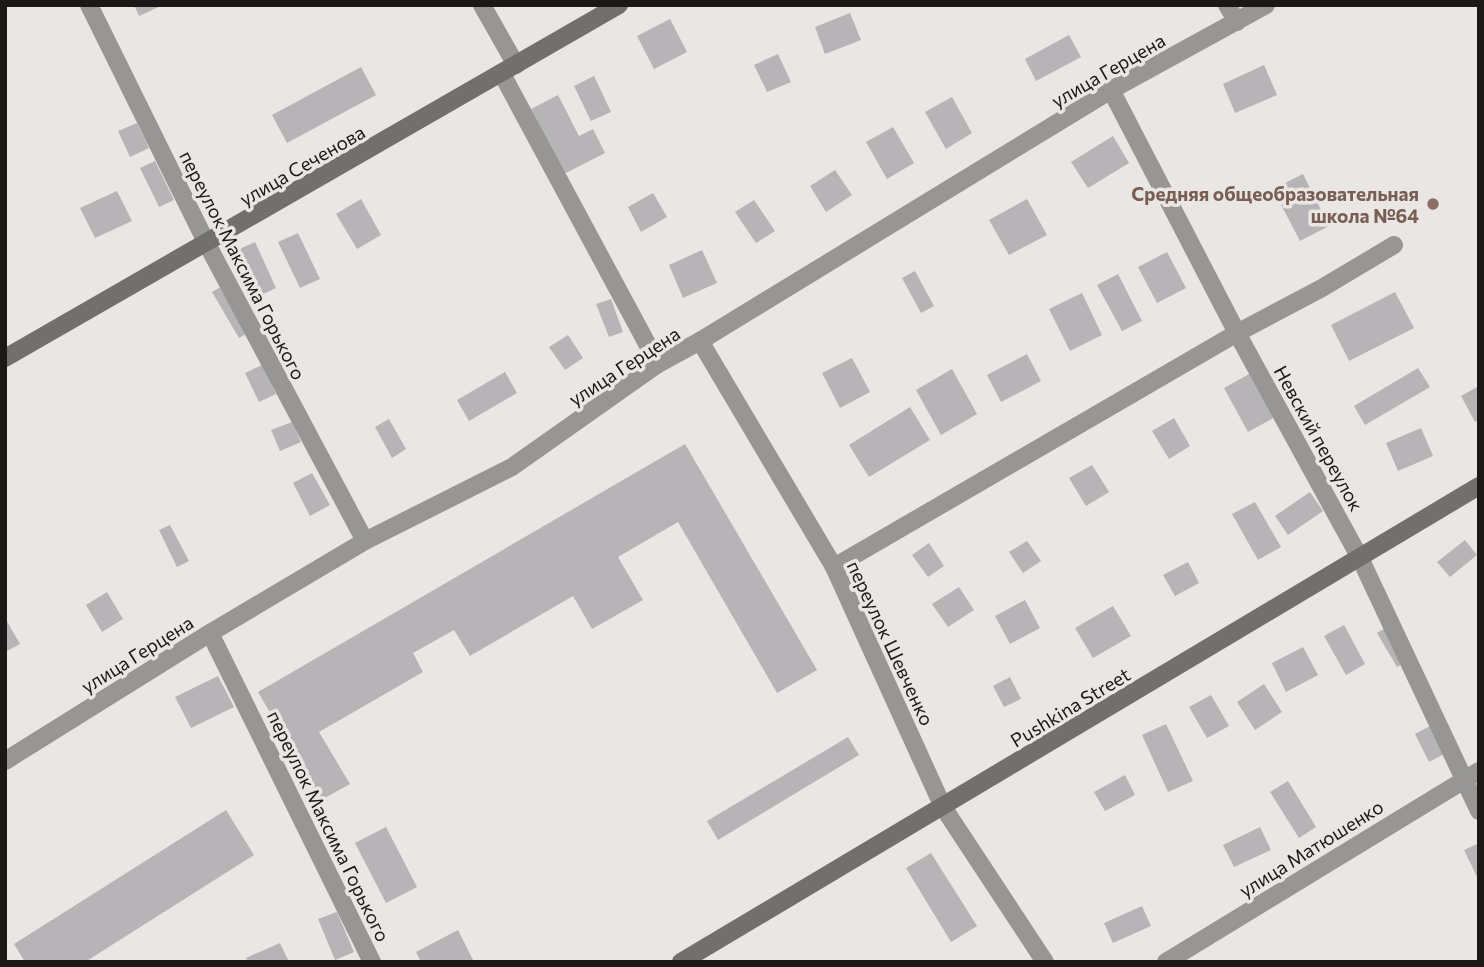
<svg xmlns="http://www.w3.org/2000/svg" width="1484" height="967" font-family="Commissioner,sans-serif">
  <rect width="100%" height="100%" fill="#e9e6e3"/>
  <!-- building -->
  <g fill="#b6b4b7">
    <polygon points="134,5 163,5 139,16"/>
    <polygon points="850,13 861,40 825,54 815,27"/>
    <polygon points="670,19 687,52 654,69 637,36"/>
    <polygon points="1069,35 1081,57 1036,81 1025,59"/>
    <polygon points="778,54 791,82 767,92 754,65"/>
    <polygon points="1264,65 1277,95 1235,113 1223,84"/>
    <polygon points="361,67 376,95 287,143 272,115"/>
    <polygon points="594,76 611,112 591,121 574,86"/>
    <polygon points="558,95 579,136 593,129 605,153 564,174 531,109"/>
    <polygon points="952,97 972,133 946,149 925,112"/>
    <polygon points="137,123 149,148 130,157 118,131"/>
    <polygon points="893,127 914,163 887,179 866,142"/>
    <polygon points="1113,136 1129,163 1088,188 1071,162"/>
    <polygon points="155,161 174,200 159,207 140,168"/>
    <polygon points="835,170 852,195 826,212 810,186"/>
    <polygon points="1303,174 1329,226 1300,241 1273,189"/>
    <polygon points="117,191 132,221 95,238 80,208"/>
    <polygon points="653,193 667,217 641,232 628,207"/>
    <polygon points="361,199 381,235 357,249 336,214"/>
    <polygon points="1027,199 1047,235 1009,255 989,220"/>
    <polygon points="754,200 775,231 756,243 735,212"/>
    <polygon points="298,233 320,279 300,288 278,242"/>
    <polygon points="255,242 276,288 257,297 235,251"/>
    <polygon points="702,250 717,283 683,298 669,265"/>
    <polygon points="1167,252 1186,288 1157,303 1138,267"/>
    <polygon points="915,271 934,306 921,313 902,278"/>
    <polygon points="1118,274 1142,321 1122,331 1097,285"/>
    <polygon points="233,280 260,326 239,338 212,292"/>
    <polygon points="1395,292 1414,328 1349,361 1331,325"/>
    <polygon points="1082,293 1102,335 1070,351 1049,309"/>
    <polygon points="611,299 623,332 609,337 596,304"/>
    <polygon points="568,335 583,358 565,370 549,347"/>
    <polygon points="1027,354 1041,381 1001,402 987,375"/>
    <polygon points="852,358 870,392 840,408 822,373"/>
    <polygon points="262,365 276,394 259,402 245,373"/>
    <polygon points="1418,368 1430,387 1365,425 1354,406"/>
    <polygon points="952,369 977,414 941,435 916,390"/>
    <polygon points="505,372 517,393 469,421 457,400"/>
    <polygon points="1251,373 1275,417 1248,432 1224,388"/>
    <polygon points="1479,386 1479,420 1475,422 1461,396"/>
    <polygon points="910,407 930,440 869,477 849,445"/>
    <polygon points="1174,418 1190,446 1169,459 1152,431"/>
    <polygon points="389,419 406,449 392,458 375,427"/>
    <polygon points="292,422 301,442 280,451 271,430"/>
    <polygon points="1421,428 1433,456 1398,471 1386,443"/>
    <polygon points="685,444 817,670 777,693 678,522 618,557 643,600 592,629 573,596 470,656 454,630 413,653 423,672 319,732 350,784 321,800 258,692"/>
    <polygon points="1092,465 1109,492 1086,506 1069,478"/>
    <polygon points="312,473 330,505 310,516 293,483"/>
    <polygon points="1310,492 1323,511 1288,535 1275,516"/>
    <polygon points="1255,502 1281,547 1258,560 1232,514"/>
    <polygon points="170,525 189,561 177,567 159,530"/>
    <polygon points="1465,540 1477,555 1450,577 1437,562"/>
    <polygon points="1027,541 1041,561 1023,573 1009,552"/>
    <polygon points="929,543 944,566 928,577 912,555"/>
    <polygon points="1188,562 1199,583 1175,596 1163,575"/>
    <polygon points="959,587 974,610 948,627 932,604"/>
    <polygon points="107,592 123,619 102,632 86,605"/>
    <polygon points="1025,600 1040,628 1010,644 995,616"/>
    <polygon points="1113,606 1131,636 1093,658 1075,628"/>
    <polygon points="5,618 20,644 5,652"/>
    <polygon points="1395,622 1415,656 1397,667 1377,633"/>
    <polygon points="1344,625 1365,664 1346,675 1324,636"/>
    <polygon points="1303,647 1318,675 1286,692 1272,663"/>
    <polygon points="218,676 234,707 191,728 175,697"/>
    <polygon points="1010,677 1021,699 1004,707 993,686"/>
    <polygon points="1264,684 1282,712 1255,730 1237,702"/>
    <polygon points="1211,695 1229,726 1207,738 1189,707"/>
    <polygon points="1166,724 1193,781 1168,792 1142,735"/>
    <polygon points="1434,724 1448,752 1429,762 1415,734"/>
    <polygon points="848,737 859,755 718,840 707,821"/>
    <polygon points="1125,775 1135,795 1105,811 1094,792"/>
    <polygon points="1288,781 1316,827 1299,838 1270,792"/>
    <polygon points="226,810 254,855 85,962 25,962 14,944"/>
    <polygon points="386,827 417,887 386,903 355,843"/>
    <polygon points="1260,827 1271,850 1234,867 1223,845"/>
    <polygon points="1479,843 1479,881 1464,850"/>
    <polygon points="931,853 977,926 951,942 906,868"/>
    <polygon points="1142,906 1151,926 1113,943 1104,923"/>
    <polygon points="337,912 354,952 335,960 318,919"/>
    <polygon points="458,930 474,962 421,962 416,952"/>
    <polygon points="280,943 289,962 248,962 246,958"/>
  </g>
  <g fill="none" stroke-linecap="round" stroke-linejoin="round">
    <!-- street -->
    <g stroke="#979695" stroke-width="18">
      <polyline points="89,5 207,244 365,541"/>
      <polyline points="482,5 516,65"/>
      <polyline points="1227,5 1237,22"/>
      <polyline points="502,74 658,364"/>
      <polyline points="1111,90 1237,333 1360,558 1479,811"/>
      <polyline points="700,341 834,567 943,807 1045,962"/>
      <polyline points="834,567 1237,333 1322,288 1394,245"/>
      <polyline points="210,633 372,962"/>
      <polyline points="5,761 210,633 365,541 512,467 658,364 700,341 1111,90 1266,5"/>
      <polyline points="1166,962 1479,771"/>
    </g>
    <!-- secondary -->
    <g stroke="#71706e" stroke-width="18">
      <polyline points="5,358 619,5"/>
      <polyline points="681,962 1479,486"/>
    </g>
  </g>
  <!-- markers -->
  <circle fill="#8d6e63" stroke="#e9e6e3" stroke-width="2.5" cx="1433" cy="204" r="7"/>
  <g text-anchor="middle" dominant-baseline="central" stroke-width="7" stroke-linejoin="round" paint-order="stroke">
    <!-- street labels -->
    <g font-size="19" fill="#1a1918" stroke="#e9e6e3">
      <text transform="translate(1108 70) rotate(-30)">улица Герцена</text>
      <text transform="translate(302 165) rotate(-30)">улица Сеченова</text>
      <text transform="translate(243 265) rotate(63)">переулок Максима Горького</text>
      <text transform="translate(624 366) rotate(-33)">улица Герцена</text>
      <text transform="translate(1319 438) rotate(61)">Невский переулок</text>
      <text transform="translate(891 643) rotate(65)">переулок Шевченко</text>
      <text transform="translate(137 654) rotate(-32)">улица Герцена</text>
      <text transform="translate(1070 707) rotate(-31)">Pushkina Street</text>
      <text transform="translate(329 826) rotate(64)">переулок Максима Горького</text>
      <text transform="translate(1311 848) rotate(-32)">улица Матюшенко</text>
    </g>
    <!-- education labels -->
    <g font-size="19" font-weight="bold" fill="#785e54" stroke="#e9e6e3" text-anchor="end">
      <text x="1419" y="193">Средняя общеобразовательная<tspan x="1419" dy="22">школа №64</tspan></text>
    </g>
  </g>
  <!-- border -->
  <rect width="1484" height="967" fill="none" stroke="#1a1918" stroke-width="14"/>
</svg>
